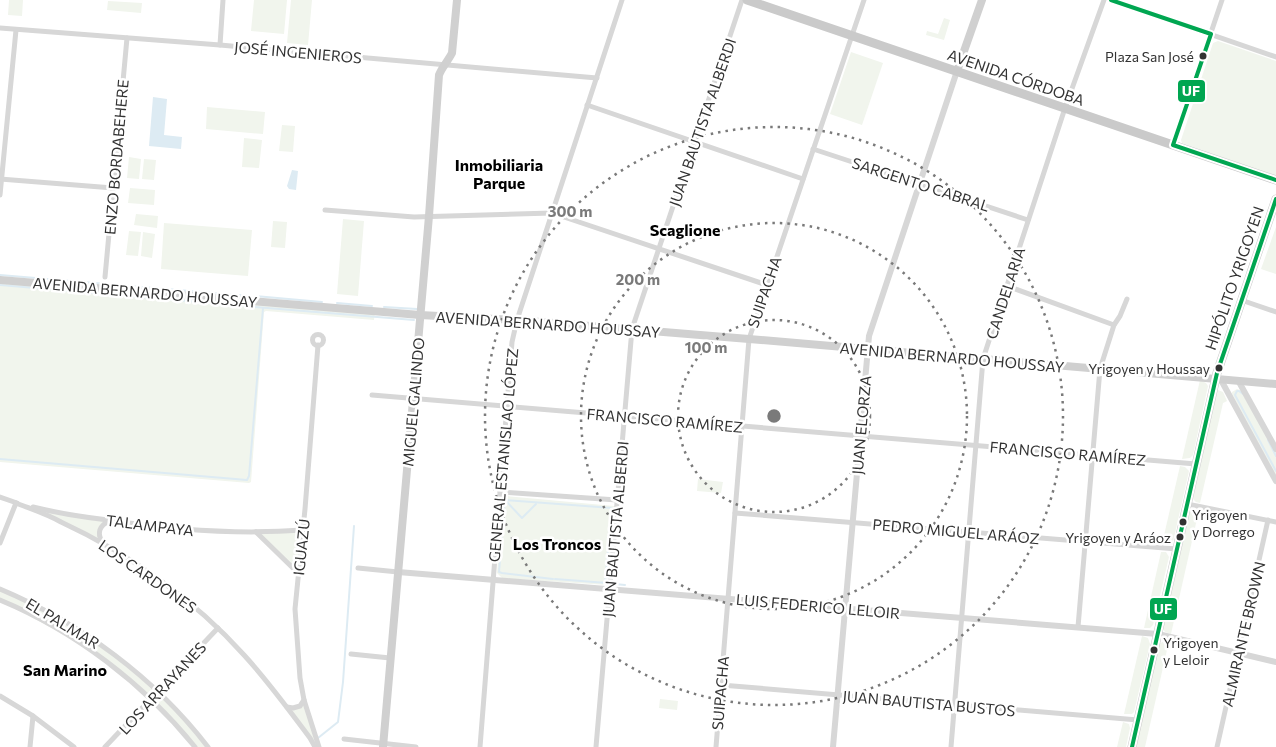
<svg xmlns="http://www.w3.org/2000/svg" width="1276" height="747" font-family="Commissioner,sans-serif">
  <rect width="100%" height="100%" fill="#fff"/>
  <!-- green -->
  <g fill="#f1f5ed">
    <polygon points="9,0 23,0 22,16 8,15"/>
    <polygon points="254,0 287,0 284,34 251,31"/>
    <polygon points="291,0 312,0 308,45 287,43"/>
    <polygon points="108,1 142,3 141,13 107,10"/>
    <polygon points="944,18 950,20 944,40 926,35 927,31 938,34"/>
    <polygon points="1218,41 1276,61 1276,176 1182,143 1181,140 1213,43"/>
    <polygon points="851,52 883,63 862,125 830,114"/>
    <polygon points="207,107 265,112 263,134 206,129"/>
    <polygon points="282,125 295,126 293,152 279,151"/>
    <polygon points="244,138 262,140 259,168 242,167"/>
    <polygon points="129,157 141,159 139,179 127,178"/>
    <polygon points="144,159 156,160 154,180 142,179"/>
    <polygon points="130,188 155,190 154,205 128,203"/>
    <polygon points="136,214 158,216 157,228 134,225"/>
    <polygon points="343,219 364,221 358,296 337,294"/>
    <polygon points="273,221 287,222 285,248 271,247"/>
    <polygon points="164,223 252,230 248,276 161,269"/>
    <polygon points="1276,227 1276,274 1261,269"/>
    <polygon points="129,231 141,232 138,256 126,255"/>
    <polygon points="143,232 155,234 152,258 141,256"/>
    <polygon points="0,280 375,311 374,320 266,311 264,312 251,482 249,483 0,462"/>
    <polygon points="1200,380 1206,383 1208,386 1193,455 1190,458 1182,459"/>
    <polygon points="1237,389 1240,390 1276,451 1276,476 1232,394 1232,392"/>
    <polygon points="1218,390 1223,392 1227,401 1223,403 1200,503 1196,502 1193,499 1217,391"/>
    <polygon points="1180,466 1185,467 1189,471 1173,542 1170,544 1162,544"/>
    <polygon points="698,479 723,482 721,493 697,491"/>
    <polygon points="506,496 614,506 607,585 502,578 497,573 503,499"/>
    <polygon points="16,503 47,510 110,521 99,530 103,543"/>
    <polygon points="1193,510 1199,510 1171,634 1165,632 1163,629 1190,512"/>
    <polygon points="303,530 298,573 256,533"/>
    <polygon points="1161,552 1166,552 1169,557 1153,625 1150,628 1144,628"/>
    <polygon points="0,589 89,636 158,692 208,747 195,747 151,699 83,645 0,600"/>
    <polygon points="1142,636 1148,638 1150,644 1134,712 1132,714 1124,714"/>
    <polygon points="1164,641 1169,641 1145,747 1135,747 1159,644"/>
    <polygon points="660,699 678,701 677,710 659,708"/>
    <polygon points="304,700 319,747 287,707 293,708"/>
    <polygon points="1123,722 1129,724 1130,728 1126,747 1117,747"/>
  </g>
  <!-- water -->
  <g fill="#ddebf3">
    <polygon points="153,97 167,99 164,135 182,137 181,149 149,146"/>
    <polygon points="292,170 298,171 296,190 289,189 287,186"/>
  </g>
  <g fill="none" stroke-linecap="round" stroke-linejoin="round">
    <!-- stream -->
    <g stroke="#ddebf3" stroke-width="2">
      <polyline points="0,275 250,296"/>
      <polyline points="0,285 246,306"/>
      <polyline points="255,296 322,302"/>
      <polyline points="337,303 372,306"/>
      <polyline points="255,307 414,320"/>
      <polyline points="384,307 417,309"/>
      <polyline points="1243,394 1239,391 1237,391 1235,395 1276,471"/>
      <polyline points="1268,440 1276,456"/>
      <polyline points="0,459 247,480 249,476 263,308"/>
      <polyline points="505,500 612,508 605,583"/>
      <polyline points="505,500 522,518 536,504"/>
      <polyline points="503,520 505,500"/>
      <polyline points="503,522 499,572 502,573 553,579"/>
      <polyline points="555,579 607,583"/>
      <polyline points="615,584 625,585"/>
      <polyline points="318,738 338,722 343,682 354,526"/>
    </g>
    <!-- minor -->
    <g stroke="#d7d7d7" stroke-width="5">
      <polyline points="1111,0 1276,57"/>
      <polyline points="0,28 220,45 597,78"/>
      <polyline points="220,45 223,0"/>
      <polyline points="587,105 803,179"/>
      <polyline points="1173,145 1222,0"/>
      <polyline points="813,149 1028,220"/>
      <polyline points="0,179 113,188"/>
      <polyline points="0,195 16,30"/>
      <polyline points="325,210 414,217 552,213 767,285"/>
      <polyline points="105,277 127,38"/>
      <polyline points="1007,286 1114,325"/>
      <polyline points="1241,300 1276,312"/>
      <circle cx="318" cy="340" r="5.5"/>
      <polyline points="318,345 305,509 295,609 300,678 304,700 319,747"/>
      <polyline points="372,395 1196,464"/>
      <polyline points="500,492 617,500"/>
      <polyline points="0,497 17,503"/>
      <path d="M16,503C31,509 47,514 61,522C128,553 195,600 244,655C268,681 289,710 310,738L315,747"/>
      <polyline points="1187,504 1276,522"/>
      <path d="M33,507C57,513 83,517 108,520C173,530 237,535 303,530"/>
      <polyline points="735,513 1177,549"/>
      <polyline points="256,532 298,573"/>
      <path d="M102,542C97,533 99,526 109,521"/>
      <polyline points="0,543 16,503"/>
      <polyline points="358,568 398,572"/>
      <path d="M0,589C81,623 155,678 208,747"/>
      <path d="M0,600C75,631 144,684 195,747"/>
      <polyline points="1078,627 1100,369 1114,325 1120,316 1127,299"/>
      <polyline points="351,654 390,658"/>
      <polyline points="721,685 1138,720"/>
      <polyline points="0,696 33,716 74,747"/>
      <polyline points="287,707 293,708 300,706 304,700"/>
      <polyline points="344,739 416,747"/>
      <polyline points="30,747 33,716"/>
      <polyline points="105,747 218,628"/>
      <polyline points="480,747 512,342 517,320 622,0"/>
      <polyline points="596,747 632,329 742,0"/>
      <polyline points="716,747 749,339 864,0"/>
      <polyline points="951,747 983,359 1065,108 1104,0"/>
      <polyline points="1217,747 1268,520"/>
    </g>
    <!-- tertiary -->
    <g stroke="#d7d7d7" stroke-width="6">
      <polyline points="1221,380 1276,481"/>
      <polyline points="1239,382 1276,449"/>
      <polyline points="398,572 1158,634 1276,662"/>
      <polyline points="833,747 869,336 957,71"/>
    </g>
    <!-- secondary -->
    <g stroke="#d0d0d0" stroke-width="8">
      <polyline points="957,71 982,0"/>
      <polyline points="0,280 420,315 517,320 749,339 1276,384"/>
      <path d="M383,747L429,216L439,75C442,67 448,61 452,53L457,0"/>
    </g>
    <!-- primary -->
    <g stroke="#cacaca" stroke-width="9">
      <polyline points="747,0 1276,180"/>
      <polyline points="1132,747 1217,373 1276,199"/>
    </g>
    <!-- bus-1 casing -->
    <g stroke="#fff" stroke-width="8">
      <g id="bus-1">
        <polyline points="1111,0 1211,34 1173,145 1276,180"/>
        <polyline points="1132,747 1217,373 1276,199"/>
      </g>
    </g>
    <!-- bus-1 -->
    <use href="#bus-1" stroke="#00a651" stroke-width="4"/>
  </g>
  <!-- distance rings -->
  <g fill="none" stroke="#7a7a7a" stroke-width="2.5" stroke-dasharray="2.5 5">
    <circle cx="774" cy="416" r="96"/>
    <circle cx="774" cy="416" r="193"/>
    <circle cx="774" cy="416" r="289"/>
  </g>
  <!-- markers -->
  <g fill="#333" stroke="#fff" stroke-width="2">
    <circle cx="1203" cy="56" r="4.5"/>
    <circle cx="1219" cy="368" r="4.5"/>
    <circle cx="1183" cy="522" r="4.5"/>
    <circle cx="1180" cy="537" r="4.5"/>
    <circle cx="1154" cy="650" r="4.5"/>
  </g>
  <g text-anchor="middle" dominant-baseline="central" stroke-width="5" stroke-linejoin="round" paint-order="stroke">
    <!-- bus labels -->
    <g font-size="14" fill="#333" stroke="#fff" text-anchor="end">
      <text x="1194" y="56">Plaza San José</text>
      <text x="1210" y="368">Yrigoyen y Houssay</text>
      <text x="1192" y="514" text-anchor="start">Yrigoyen<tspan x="1192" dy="17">y Dorrego</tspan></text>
      <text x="1171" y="537">Yrigoyen y Aráoz</text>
      <text x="1163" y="642" text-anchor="start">Yrigoyen<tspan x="1163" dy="17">y Leloir</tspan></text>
    </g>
    <!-- street labels -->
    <g font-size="15" fill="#333" stroke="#fff">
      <text transform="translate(298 52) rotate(5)">JOSÉ INGENIEROS</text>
      <text transform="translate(1016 77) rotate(19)">AVENIDA CÓRDOBA</text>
      <text transform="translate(702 122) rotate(-71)">JUAN BAUTISTA ALBERDI</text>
      <text transform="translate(116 157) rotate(-85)">ENZO BORDABEHERE</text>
      <text transform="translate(921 184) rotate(18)">SARGENTO CABRAL</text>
      <text transform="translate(1234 278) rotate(-71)">HIPÓLITO YRIGOYEN</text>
      <text transform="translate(145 292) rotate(5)">AVENIDA BERNARDO HOUSSAY</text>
      <text transform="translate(764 292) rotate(-71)">SUIPACHA</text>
      <text transform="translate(1005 293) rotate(-72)">CANDELARIA</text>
      <text transform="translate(548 324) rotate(4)">AVENIDA BERNARDO HOUSSAY</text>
      <text transform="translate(952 357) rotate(5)">AVENIDA BERNARDO HOUSSAY</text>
      <text transform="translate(413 402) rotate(-85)">MIGUEL GALINDO</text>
      <text transform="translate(665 420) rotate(5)">FRANCISCO RAMÍREZ</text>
      <text transform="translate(861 425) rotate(-85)">JUAN ELORZA</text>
      <text transform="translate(1068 453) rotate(5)">FRANCISCO RAMÍREZ</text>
      <text transform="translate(503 455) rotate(-85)">GENERAL ESTANISLAO LÓPEZ</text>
      <text transform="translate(150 525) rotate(7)">TALAMPAYA</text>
      <text transform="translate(615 529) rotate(-85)">JUAN BAUTISTA ALBERDI</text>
      <text transform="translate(956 531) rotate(5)">PEDRO MIGUEL ARÁOZ</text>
      <text transform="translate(301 547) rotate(-84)">IGUAZÚ</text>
      <text transform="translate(148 576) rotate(35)">LOS CARDONES</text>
      <text transform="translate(818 606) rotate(5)">LUIS FEDERICO LELOIR</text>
      <text transform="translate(63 623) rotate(31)">EL PALMAR</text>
      <text transform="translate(1243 634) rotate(-77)">ALMIRANTE BROWN</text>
      <text transform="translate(162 688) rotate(-47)">LOS ARRAYANES</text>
      <text transform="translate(720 693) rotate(-85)">SUIPACHA</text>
      <text transform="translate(929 703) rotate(5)">JUAN BAUTISTA BUSTOS</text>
    </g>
    <!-- neighbourhood labels -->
    <g font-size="16" font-weight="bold" fill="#000" stroke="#fff">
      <text x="499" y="164">Inmobiliaria<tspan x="499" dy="18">Parque</tspan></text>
      <text x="685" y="229">Scaglione</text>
      <text x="557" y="543">Los Troncos</text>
      <text x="65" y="669">San Marino</text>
    </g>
  </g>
  <circle cx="774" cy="416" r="8" fill="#7a7a7a" stroke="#fff" stroke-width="2.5"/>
  <g font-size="15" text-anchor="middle" font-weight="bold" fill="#7a7a7a" stroke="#fff" stroke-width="5" stroke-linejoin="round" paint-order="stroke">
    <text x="570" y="217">300 m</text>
    <text x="638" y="285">200 m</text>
    <text x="706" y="353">100 m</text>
  </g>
  <g stroke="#fff" stroke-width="2">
    <rect x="1177" y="79" width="29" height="24" rx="5" fill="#00a651"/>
    <rect x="1149" y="597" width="29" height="24" rx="5" fill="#00a651"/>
  </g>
  <g font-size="14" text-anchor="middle" font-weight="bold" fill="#fff">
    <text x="1191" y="96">UF</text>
    <text x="1163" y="614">UF</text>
  </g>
</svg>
